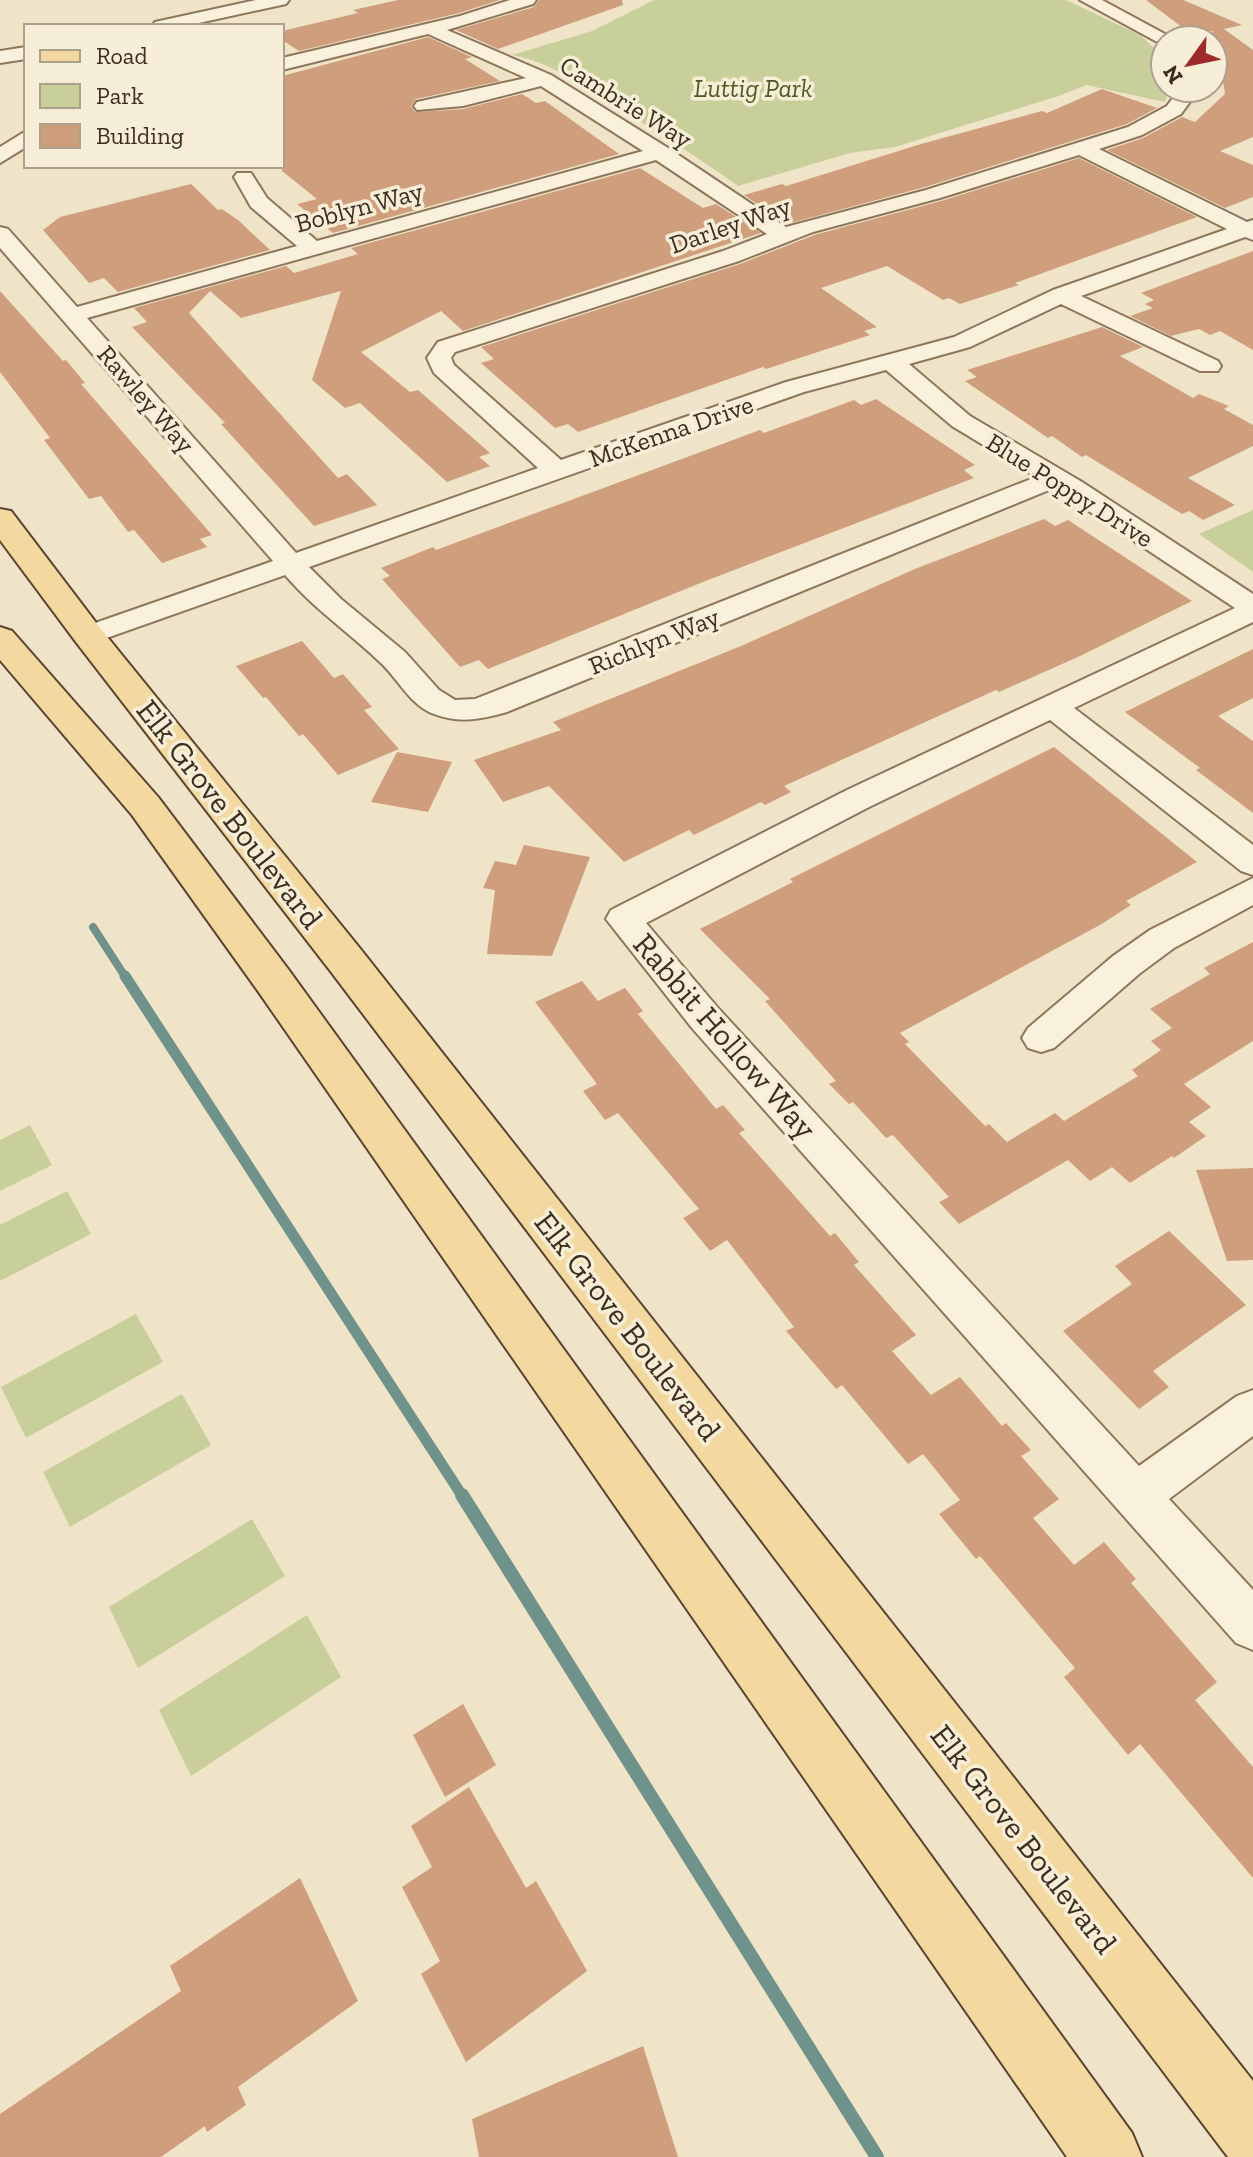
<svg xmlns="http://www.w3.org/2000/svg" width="1253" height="2157" font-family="'Zilla Slab',serif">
  <rect width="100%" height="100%" fill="#f0e4c8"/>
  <!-- green -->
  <g fill="#c9cf9b">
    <path d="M654,0H1066L1140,35L1165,58V88H1168L1165,102L1086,85L1059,96L895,147L850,153L738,186C699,158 659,133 618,108C585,87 551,62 512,55L592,31Z"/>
    <polygon points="1253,510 1253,572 1199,534"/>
    <polygon points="30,1125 52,1165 0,1191 0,1140"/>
    <polygon points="67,1191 91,1234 0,1281 0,1225"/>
    <polygon points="136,1314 163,1362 26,1438 1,1387"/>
    <polygon points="182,1394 211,1445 70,1527 43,1472"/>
    <polygon points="252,1519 285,1576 138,1668 109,1607"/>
    <polygon points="307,1615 341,1677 191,1776 159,1710"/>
  </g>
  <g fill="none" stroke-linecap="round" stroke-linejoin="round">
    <!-- stream-far2 -->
    <polyline stroke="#6f938a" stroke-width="8" points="93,927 126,978"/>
    <!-- stream-far1 -->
    <polyline stroke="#6f938a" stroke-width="11" points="125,976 463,1497"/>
    <!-- stream -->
    <polyline stroke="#6f938a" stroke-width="14" points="462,1495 877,2157"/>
  </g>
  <!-- building -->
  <g fill="#cf9f7d">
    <polygon points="398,0 500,0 459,13 299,51 282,40 282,31 358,13 353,10"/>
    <polygon points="539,0 622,0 623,5 498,49 456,30 534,7"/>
    <polygon points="1146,0 1183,0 1242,25 1224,29 1253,50 1253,137 1220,151 1253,165 1253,197 1225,208 1107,150 1143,138 1182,117 1195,122 1225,94 1219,58 1213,53 1213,31 1191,34"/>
    <polygon points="428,37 472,57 465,59 500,81 416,99 411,106 415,112 463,109 522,94 536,103 545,101 619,154 333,233 297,204 317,199 282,171 282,76"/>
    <polygon points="1102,89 1157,108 1127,124 925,187 787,224 744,195 782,184 786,186 921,144 1042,111 1047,113"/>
    <polygon points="1079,158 1197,217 1015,283 1019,285 960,304 949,298 943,300 887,266 821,288 877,327 864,331 870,335 766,369 763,367 578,432 568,424 555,428 481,363 494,359 481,347 740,264 814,235 941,201"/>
    <polygon points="640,168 703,208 716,204 761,233 463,331 441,311 361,352 410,392 418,390 490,453 479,457 490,466 447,482 360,403 345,408 312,380 341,291 241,318 210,291 189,313 338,478 347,474 377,505 314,526 221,424 225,423 132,327 147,322 134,308 286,266 294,273 358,254 351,248"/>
    <polygon points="191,184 218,210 222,209 238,220 270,250 118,292 104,278 89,283 43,230 60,217"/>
    <polygon points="1253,251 1253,350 1220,331 1210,335 1199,329 1171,336 1130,316 1153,308 1145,304 1154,300 1141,293"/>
    <polygon points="0,291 63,361 66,360 85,383 81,384 212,535 200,539 207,547 162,563 134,530 128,532 101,496 89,499 44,440 50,438 0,372"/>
    <polygon points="1102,327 1143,347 1120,356 1193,398 1199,394 1229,406 1224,409 1253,425 1253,446 1188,478 1235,505 1203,520 1189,511 1182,514 1086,455 1082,457 1052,436 1048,438 965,381 977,377 967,370"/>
    <polygon points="876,399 975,465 964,470 974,478 703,582 488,669 479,660 460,667 382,579 390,576 381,568 433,547 436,550 760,430 764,433 854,400 861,405"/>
    <polygon points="1044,519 1055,526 1068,520 1192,601 1078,657 999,692 996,690 784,786 791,792 765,805 761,802 694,835 689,830 624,862 549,786 503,802 474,760 561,730 553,722 741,646 915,569"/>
    <polygon points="302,641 334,678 343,674 372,707 364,710 399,749 338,775 303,734 299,736 266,697 263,698 236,666"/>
    <polygon points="1253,649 1253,698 1218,716 1253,741 1253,813 1196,770 1200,768 1125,712"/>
    <polygon points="1054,747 1197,862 1126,901 1131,905 1100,925 900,1033 909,1042 905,1044 985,1126 989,1124 1007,1142 1055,1113 1064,1121 1138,1076 1132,1070 1161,1050 1151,1041 1172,1028 1150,1009 1210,974 1204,968 1253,942 1253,1041 1184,1084 1211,1107 1189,1122 1206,1136 1174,1158 1172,1156 1130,1183 1112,1167 1090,1181 1068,1160 959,1224 939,1202 949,1197 893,1135 886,1138 853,1102 849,1104 829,1084 836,1081 765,1001 770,999 700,929 793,882 790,879"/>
    <polygon points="397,752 452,762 428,812 371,802"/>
    <polygon points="524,845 590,857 552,956 487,954 495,890 483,888 495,861 516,865"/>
    <polygon points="582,981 598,1001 625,988 643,1011 638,1014 716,1109 723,1105 745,1130 739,1133 830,1236 835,1233 859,1262 854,1265 916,1335 892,1351 931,1395 960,1377 1002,1426 1006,1423 1031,1450 1021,1456 1059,1499 1033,1518 1074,1565 1104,1542 1136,1579 1131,1583 1217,1682 1195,1700 1253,1767 1253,1878 1140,1744 1128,1755 1064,1677 1075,1668 980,1556 976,1559 939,1514 960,1500 923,1454 908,1464 842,1385 836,1389 786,1331 794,1327 727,1240 710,1251 683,1218 699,1209 618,1113 605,1120 583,1091 597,1084 535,1002"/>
    <polygon points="1253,1168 1253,1260 1227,1261 1196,1170"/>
    <polygon points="1169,1231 1246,1305 1153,1371 1169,1387 1139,1409 1063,1331 1132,1284 1115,1266"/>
    <polygon points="463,1704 496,1765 445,1797 413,1735"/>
    <polygon points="469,1787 526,1888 536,1881 587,1971 466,2062 421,1974 440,1961 402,1887 432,1867 411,1826"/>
    <polygon points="300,1878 358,2001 238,2087 246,2105 207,2132 205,2126 161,2157 0,2157 0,2114 181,1991 170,1966"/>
    <polygon points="643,2046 678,2157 479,2157 472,2119"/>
  </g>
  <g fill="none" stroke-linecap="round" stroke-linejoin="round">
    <!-- minor casing -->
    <g stroke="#8d765c" stroke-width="4">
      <g id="minor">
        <polygon points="256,0 289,0 286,4 185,26 152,26 155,22"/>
        <path d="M510,0H536L533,4L447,30L551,75L668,148L786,227L926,190L1128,127L1167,106L1180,88H1200L1181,114L1142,135L1099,149L1247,222L1253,220V240L1245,237L1081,296L1218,361L1221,366L1218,371H1200L1061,304L970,347L909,364L970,416L1082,482L1253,594V622L1074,708L1253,845V875L1241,871L1050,720L871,806L646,923L718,1008L1139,1466L1237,1396L1253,1390V1436L1169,1499L1253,1590V1650L1236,1643L692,1028L606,919L611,910L847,790L1235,608L1054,488L507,712C482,719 459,724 434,714C410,705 399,680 381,663C350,633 314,609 285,575L98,641L88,644L78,641L73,635L78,629L273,561L0,248V227L8,229L77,307L297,246L251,207L234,177L237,173H251L267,198L317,241L643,151L541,86L463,106L417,110L414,106L417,102L526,78L428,34L282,70V58L460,16ZM1079,155L1227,229L1053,290L954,337L786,382L561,460L454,365L451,358L455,352L739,261L813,232L940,198ZM656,160L767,234L723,251L438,342L427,358L434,373L538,468L296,553L87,318ZM886,370L952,426L1036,477L475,699L455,700L439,690L405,652L341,599L309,567L804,392Z"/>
        <polygon points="1080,0 1102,0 1176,40 1165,40 1165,45 1161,44"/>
        <polygon points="26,47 26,59 0,63 0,51"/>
        <polygon points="26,131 26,147 0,163 0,147"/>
        <polygon points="1253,878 1253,905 1174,948 1139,974 1054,1048 1041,1052 1028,1048 1022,1038 1028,1028 1113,956 1150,930"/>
      </g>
    </g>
    <!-- major casing -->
    <g stroke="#5b4430" stroke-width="4">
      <g id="major">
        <polygon points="0,509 11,511 100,628 362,951 1253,2081 1253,2157 1228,2157 332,973 76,642 0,540"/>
        <polygon points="0,627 12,631 158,797 288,969 1132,2133 1142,2157 1067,2157 258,991 132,815 0,660"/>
      </g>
    </g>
    <!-- minor -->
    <use href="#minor" fill="#faf1dc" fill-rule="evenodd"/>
    <!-- major -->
    <use href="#major" fill="#f3d9a0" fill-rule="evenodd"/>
  </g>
  <g text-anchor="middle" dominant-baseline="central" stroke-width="7" stroke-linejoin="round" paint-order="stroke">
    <!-- far-park labels -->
    <g font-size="26" font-style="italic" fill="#4d5a26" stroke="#f7eed8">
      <text x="753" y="88">Luttig Park</text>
    </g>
    <!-- far-street labels -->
    <g font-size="26" fill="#3d2e20" stroke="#f7eed8">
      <text transform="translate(626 102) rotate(32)">Cambrie Way</text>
      <text transform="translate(359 207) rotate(-15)">Boblyn Way</text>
      <text transform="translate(730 225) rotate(-19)">Darley Way</text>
      <text transform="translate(146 399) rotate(49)">Rawley Way</text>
      <text transform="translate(671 431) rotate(-19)">McKenna Drive</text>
      <text transform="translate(1070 490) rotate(32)">Blue Poppy Drive</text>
      <text transform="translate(654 641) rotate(-22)">Richlyn Way</text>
    </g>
    <!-- street labels -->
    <g font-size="32" fill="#3d2e20" stroke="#f7eed8">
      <text transform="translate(230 814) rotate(52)">Elk Grove Boulevard</text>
      <text transform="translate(725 1036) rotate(49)">Rabbit Hollow Way</text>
      <text transform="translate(628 1326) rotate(52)">Elk Grove Boulevard</text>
      <text transform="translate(1024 1839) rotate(52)">Elk Grove Boulevard</text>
    </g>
  </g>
  <!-- legend -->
  <rect x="24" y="24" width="260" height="144" fill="#f7eed8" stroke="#ada18e" stroke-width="2"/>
  <rect x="40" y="50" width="40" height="12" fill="#f3d9a0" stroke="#ada18e" stroke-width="2"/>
  <text x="96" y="64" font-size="24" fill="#3d2e20">Road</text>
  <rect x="40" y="84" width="40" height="24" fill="#c9cf9b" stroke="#ada18e" stroke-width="2"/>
  <text x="96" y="104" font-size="24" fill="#3d2e20">Park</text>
  <rect x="40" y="124" width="40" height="24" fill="#cf9f7d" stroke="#ada18e" stroke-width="2"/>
  <text x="96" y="144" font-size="24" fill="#3d2e20">Building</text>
  <!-- north arrow -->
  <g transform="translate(1189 64) rotate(237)"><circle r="38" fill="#f7eed8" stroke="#ada18e" stroke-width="2"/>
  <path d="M0-6L14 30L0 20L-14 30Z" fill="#9e2a2b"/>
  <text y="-12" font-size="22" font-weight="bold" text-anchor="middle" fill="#3d2e20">N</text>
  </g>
</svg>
